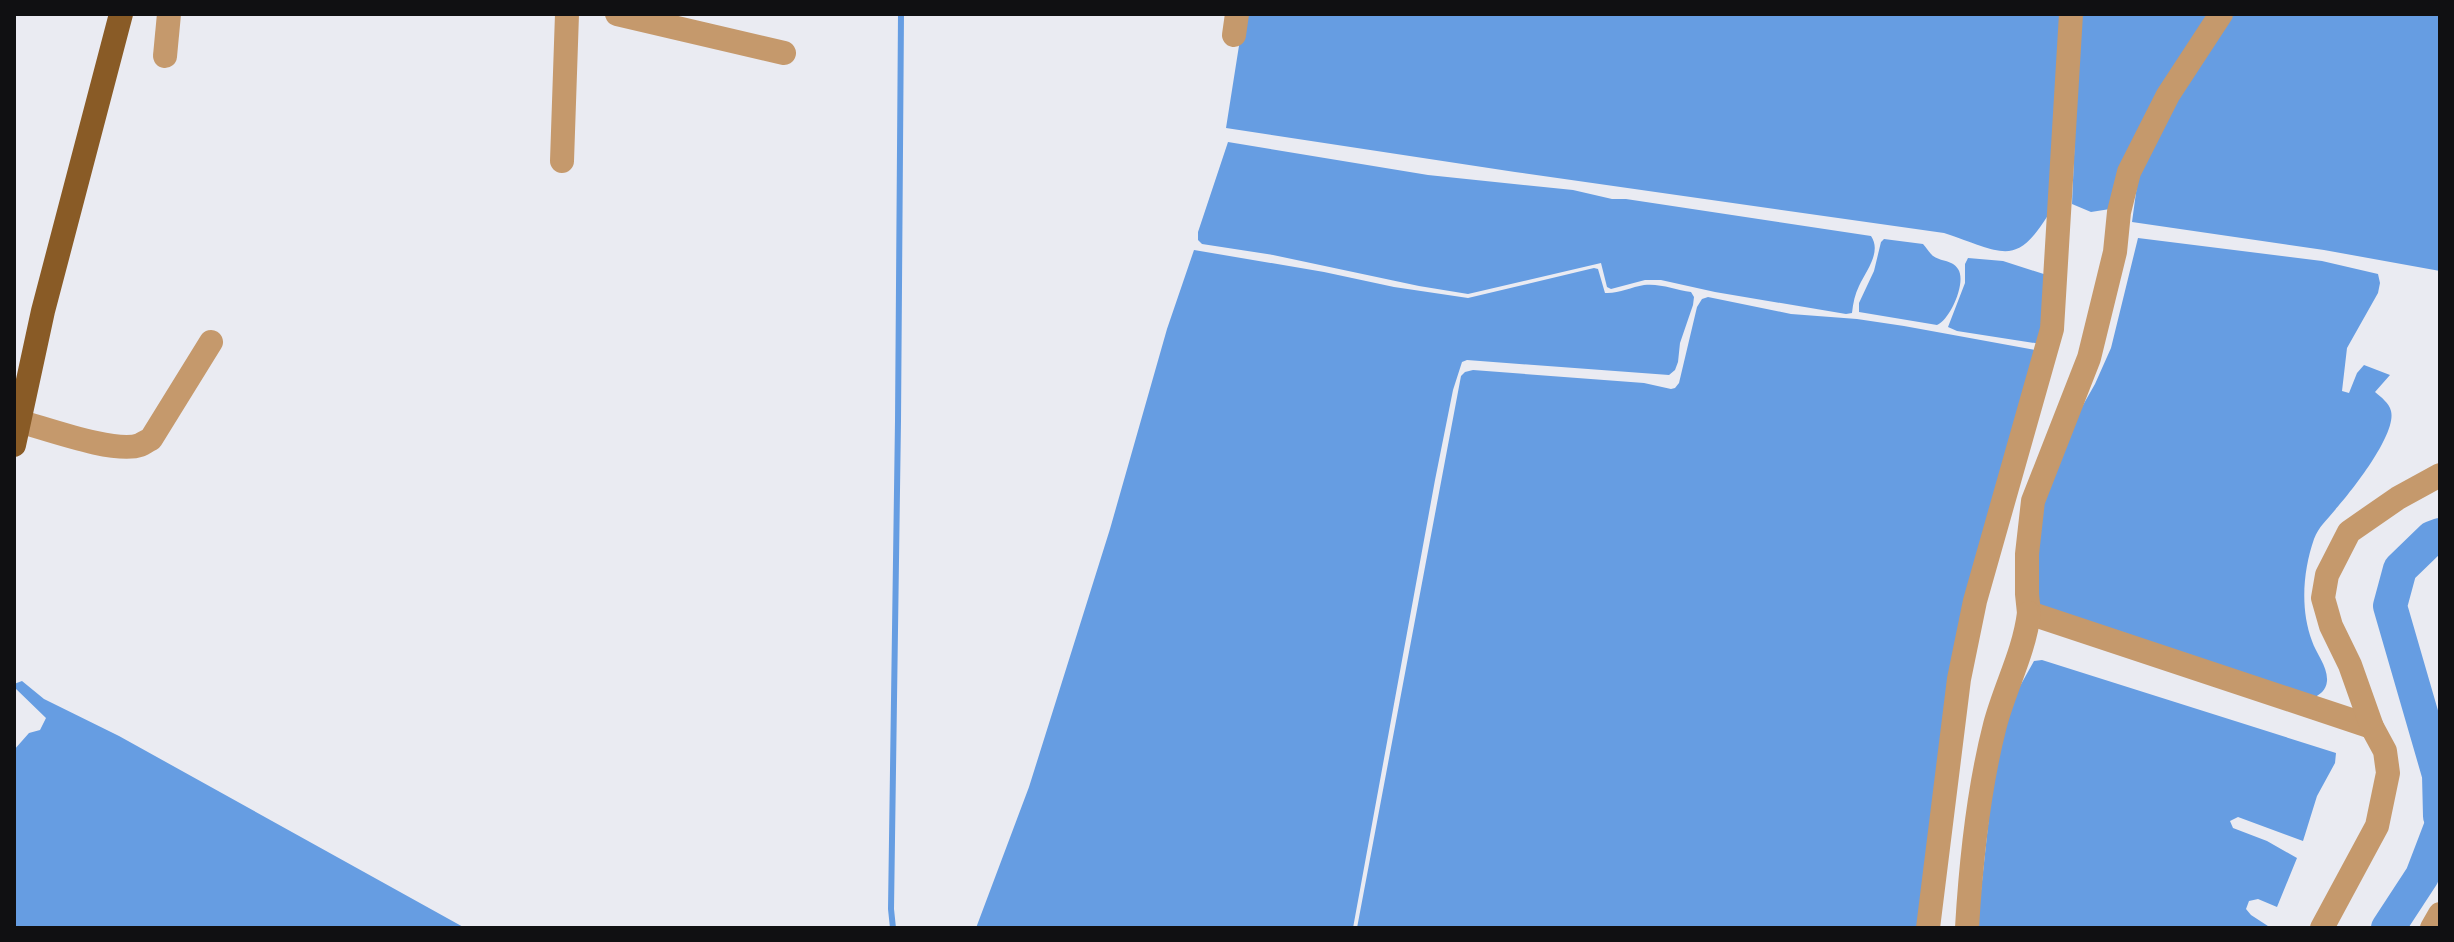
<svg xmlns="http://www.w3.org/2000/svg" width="2454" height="942" font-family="'Fira Sans',sans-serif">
  <rect width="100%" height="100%" fill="#eaebf2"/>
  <!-- water -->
  <g fill="#669de2">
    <path d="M1244,14H2069L2056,202C2017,269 2009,255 1944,233L1515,172L1226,128Z"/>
    <polygon points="2080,14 2212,14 2110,209 2091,212 2072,204"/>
    <polygon points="2225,14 2440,14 2440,271 2324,250 2132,222 2141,156"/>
    <path d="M1228,142L1428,175L1573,190L1612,199H1626L1871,236C1882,252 1866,271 1859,286C1855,294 1853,303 1852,313L1846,314L1715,292L1661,280H1645L1611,289L1607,287L1601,263L1468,294L1419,286L1273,255L1202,244L1198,240V232Z"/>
    <path d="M2138,238L2322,261L2378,274L2380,283L2378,293L2347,348L2342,391L2349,393L2357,373L2364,365L2390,375L2375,392C2381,397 2389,403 2391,411C2397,434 2351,492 2335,510C2327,520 2319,526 2314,539C2303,571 2300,609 2312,641C2316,653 2328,667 2327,681C2326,691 2320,694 2312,699L2039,615L2032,532L2062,442L2095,384L2111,348Z"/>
    <path d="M1884,239L1923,244C1926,247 1928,251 1931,254C1938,262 1952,259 1958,269C1967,282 1950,320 1937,325L1859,312V303L1874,271L1881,242Z"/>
    <path d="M1194,250L1324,272L1394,287L1468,298L1594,268L1598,269L1605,293C1618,294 1631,287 1644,285C1660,283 1676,290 1691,292L1694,297L1693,305L1680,343L1678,362L1675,370L1669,375L1467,360L1462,362L1453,390L1435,480L1353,928H976L1029,787L1110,529L1167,329Z"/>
    <polygon points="1968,258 2003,261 2050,276 2041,344 1957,331 1948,327 1965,283 1965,264"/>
    <polygon points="1708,297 1791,314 1857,319 1904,326 2035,350 1987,551 1930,928 1357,928 1461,376 1465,372 1473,370 1644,383 1671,389 1675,388 1679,383 1697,307 1702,299"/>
    <polygon points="2042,660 2336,753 2335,763 2317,796 2303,841 2238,817 2230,821 2233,828 2267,841 2297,858 2277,907 2258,899 2249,901 2246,909 2251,915 2271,928 1977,928 1996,751 2015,695 2034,661"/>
    <polygon points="22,681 44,699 119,736 465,928 14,928 14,750 29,733 40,730 46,718 14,687 14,684"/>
  </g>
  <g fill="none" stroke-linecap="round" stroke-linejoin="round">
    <!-- stream -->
    <polyline stroke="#669de2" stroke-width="6" points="893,928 891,909 898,421 901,14"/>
    <!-- river -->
    <g stroke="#669de2" stroke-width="34">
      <polyline points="2440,535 2432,538 2400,569 2390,606 2439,775 2440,816"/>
      <polyline points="2388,928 2422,876 2440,829"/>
    </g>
    <!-- minor -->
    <g stroke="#c5996c" stroke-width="24">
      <polyline points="617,14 784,53"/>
      <polyline points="2221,14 2168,95 2129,172 2119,212 2115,252 2089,358 2033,501 2027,554 2027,594 2029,613 2372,727"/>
      <polyline points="1234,35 1237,14"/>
      <polyline points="165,56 169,14"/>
      <polyline points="562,161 567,14"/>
      <path d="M18,421C45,428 115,454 140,445C144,443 147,441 151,439L211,342"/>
      <polyline points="1928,928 1959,679 1975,601 2052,329 2071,14"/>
      <path d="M1967,928C1971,860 1978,791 1995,725C2005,687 2024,653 2029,613"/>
      <polyline points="2322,928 2377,826 2388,773 2385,751 2372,727 2350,665 2331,626 2323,598 2327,575 2349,532 2398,498 2440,475"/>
      <polyline points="2432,928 2440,914"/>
    </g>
    <!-- major -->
    <polyline stroke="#895b26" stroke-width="24" points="14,445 43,311 121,14"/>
  </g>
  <!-- border -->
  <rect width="2454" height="942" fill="none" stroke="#101012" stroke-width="32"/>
</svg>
